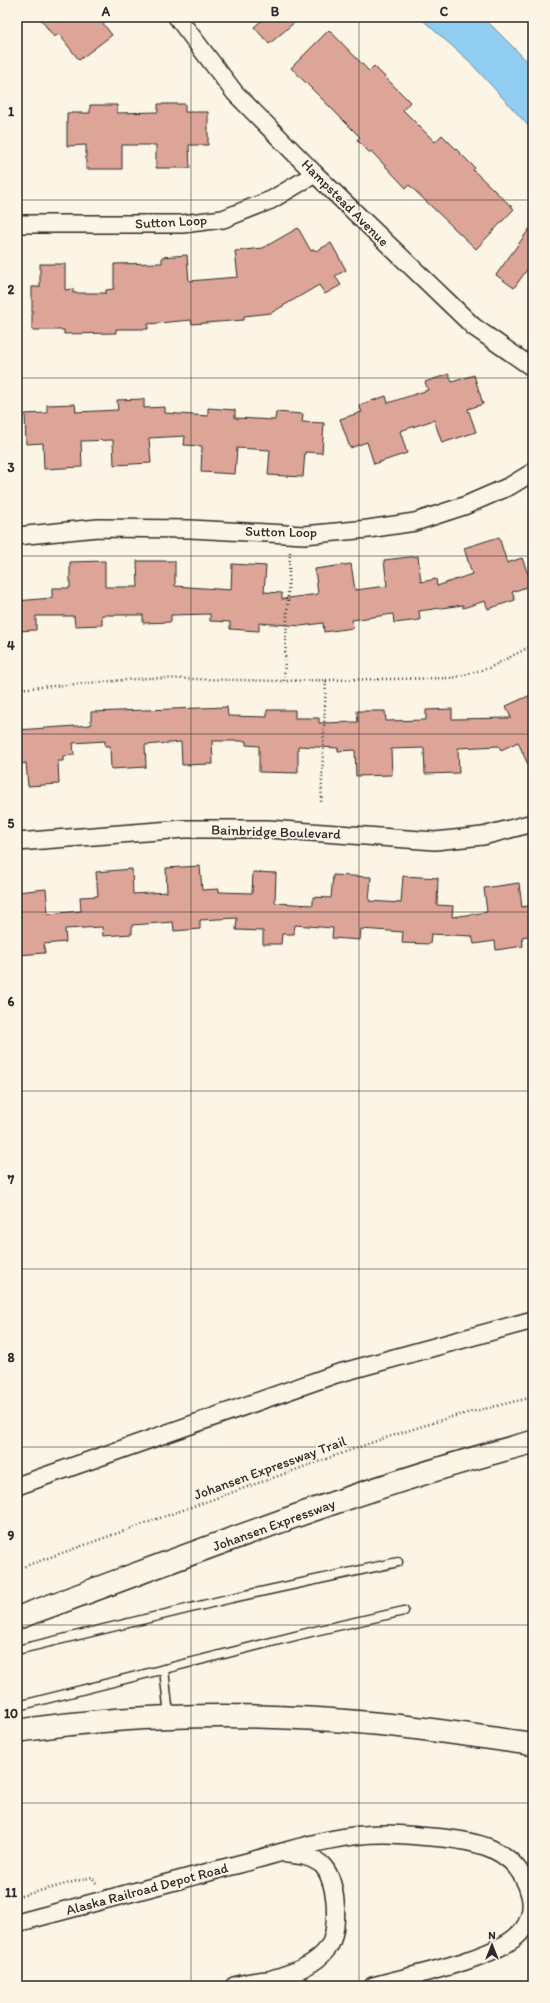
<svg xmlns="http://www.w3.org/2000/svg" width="550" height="2003" font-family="Itim,sans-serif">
  <rect width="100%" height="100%" fill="#fcf5e5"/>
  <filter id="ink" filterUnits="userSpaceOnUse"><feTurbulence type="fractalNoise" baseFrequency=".025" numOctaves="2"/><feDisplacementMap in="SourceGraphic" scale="8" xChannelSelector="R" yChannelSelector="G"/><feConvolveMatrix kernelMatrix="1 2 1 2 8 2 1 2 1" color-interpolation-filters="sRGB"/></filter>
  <g filter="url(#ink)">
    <!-- water -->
    <polygon fill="#90cdf1" stroke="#688ca2" points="419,17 483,17 533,67 533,131 468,60"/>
    <!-- building -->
    <g fill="#dda597" stroke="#2b2b2b">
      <polygon points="39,17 98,17 112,35 79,60 59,34 54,37"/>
      <polygon points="266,17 301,17 269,44 254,27"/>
      <polygon points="329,30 369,71 374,66 410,102 403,110 435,142 442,135 475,168 473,170 514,209 476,249 409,185 406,188 371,151 370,153 357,140 360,137 291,68"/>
      <polygon points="158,104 185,104 185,112 208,112 208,145 189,145 190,168 156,168 156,145 122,145 122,169 86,169 86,145 67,146 67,113 90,113 90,105 117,105 117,113 158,112"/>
      <polygon points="533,224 533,261 514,288 496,275"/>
      <polygon points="298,228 311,251 314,249 316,251 331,243 346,270 335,276 341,285 325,294 319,285 271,313 244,316 244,320 192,324 191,320 148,324 148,329 116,329 116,333 64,334 64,330 32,330 32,287 40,287 40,264 65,264 65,290 73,289 73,293 106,293 106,290 114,289 114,264 162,263 162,257 187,255 189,281 238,277 235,251 263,248"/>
      <polygon points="449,374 452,382 474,375 483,404 468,409 476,432 442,443 434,420 400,431 407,453 374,464 367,442 350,448 340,419 362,412 359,405 386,396 388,403 428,390 425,382"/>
      <polygon points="144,399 144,408 165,407 165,413 208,416 208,408 235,410 235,418 275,420 276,412 303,414 302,422 324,423 322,453 305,452 303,477 268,475 270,450 237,448 235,474 201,472 202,446 184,445 185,436 149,438 151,463 114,465 113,440 81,441 82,467 44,469 43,443 26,444 25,414 47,413 47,405 75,404 76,412 118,410 117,400"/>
      <polygon points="499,537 507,563 522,558 532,585 512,592 515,600 488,609 485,601 463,608 463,605 419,611 420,620 394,623 393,614 352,620 353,628 324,632 323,623 301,626 259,623 259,631 230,629 230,622 210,621 210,614 171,615 171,622 143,623 143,615 102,615 102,625 75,626 74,616 36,616 36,630 17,631 17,601 52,598 52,588 70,588 70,562 105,561 105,587 138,587 137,561 175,561 175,586 231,590 232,564 266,566 264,592 282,593 282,599 318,594 315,569 351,564 355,590 387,586 384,560 418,556 421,582 436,579 437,586 472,574 464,548"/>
      <polygon points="533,694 533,776 518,742 501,750 499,746 458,748 459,773 425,774 424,748 391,749 392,775 356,776 355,750 338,751 338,748 298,746 298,773 259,772 259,746 246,745 246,741 212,741 213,764 182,765 181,742 145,745 146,767 111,769 110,746 105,746 105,741 73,743 74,755 63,756 63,761 58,761 59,784 28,786 26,763 20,764 20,759 17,759 17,730 91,725 91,712 227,707 228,716 267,717 267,710 295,710 295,718 319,718 319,723 358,722 357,711 385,711 386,721 426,720 426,710 452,709 452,719 511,718 506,706"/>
      <polygon points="200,866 202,890 219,889 219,892 252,893 253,872 276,873 275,903 313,905 313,897 331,898 333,875 371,877 369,901 401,903 403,876 438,878 437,905 453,906 452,917 487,912 484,888 519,883 522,907 533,905 533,935 522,937 523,946 496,950 495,941 474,944 472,936 431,934 430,944 402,943 403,932 361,929 360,940 332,938 333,928 295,925 294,934 282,934 281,944 263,944 263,931 236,930 237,918 200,920 200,929 174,931 173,922 132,925 132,934 103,936 102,927 65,929 66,942 44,944 45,953 17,955 17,892 46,889 48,914 81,911 80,897 98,896 96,872 132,869 133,894 167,892 166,868"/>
    </g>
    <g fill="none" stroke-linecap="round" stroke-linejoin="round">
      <!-- lane casing -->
      <g stroke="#2b2b2b" stroke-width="11">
        <g id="lane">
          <polyline points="17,1650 232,1598 398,1562"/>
          <polyline points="164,1669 169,1716"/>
          <polyline points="22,1705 315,1631 404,1611"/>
        </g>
      </g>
      <!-- street casing -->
      <g stroke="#2b2b2b" stroke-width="20">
        <g id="street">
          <polyline points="177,17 235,93 315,174 474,327 533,368"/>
          <polyline points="17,224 182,224 223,219 271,200 315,174"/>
          <polyline points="17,536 98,528 190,529 304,535 368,529 415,522 464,506 510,486 533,472"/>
          <polyline points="17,842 184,829 268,829 435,841 483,836 533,823"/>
          <polyline points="17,1486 336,1374 533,1320"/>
          <path d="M17,1923C92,1903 168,1883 243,1863C289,1851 338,1833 386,1834C401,1834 416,1836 431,1837C474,1840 518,1847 530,1895C533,1908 530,1923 520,1933C497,1959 409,1976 373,1986"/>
          <path d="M272,1979C292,1973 315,1966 328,1948C340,1931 338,1879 321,1864C311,1856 299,1855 287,1854"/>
          <path d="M234,1986C258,1980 278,1976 301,1986"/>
        </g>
      </g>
      <!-- highway casing -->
      <g stroke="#2b2b2b" stroke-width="25">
        <g id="highway">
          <path d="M17,1618C188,1556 357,1488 533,1442"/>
          <path d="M17,1731C136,1713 260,1712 380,1724C431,1729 482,1737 533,1744"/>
        </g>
      </g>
      <!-- path -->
      <g stroke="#2b2b2b" stroke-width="2.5" stroke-dasharray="1 3" stroke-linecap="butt">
        <polyline points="290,552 284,681 326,680 321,804"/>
        <polyline points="326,680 452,678 489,668 533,645"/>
        <polyline points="17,689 149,678 284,681"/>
        <polyline points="17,1569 382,1439 451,1417 533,1397"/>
        <polyline points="17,1897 92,1877 96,1883"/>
      </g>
      <!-- lane -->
      <use href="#lane" stroke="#fcf5e5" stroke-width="8"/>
      <!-- street -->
      <use href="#street" stroke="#fcf5e5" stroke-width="17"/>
      <!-- highway -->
      <use href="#highway" stroke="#fcf5e5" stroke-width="22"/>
    </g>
  </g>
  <!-- grid -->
  <path fill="none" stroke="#2b2b2b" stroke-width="1" stroke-opacity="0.55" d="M191,17V1986M359,17V1986M17,200H533M17,378H533M17,556H533M17,734H533M17,912H533M17,1091H533M17,1269H533M17,1447H533M17,1625H533M17,1803H533"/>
  <g text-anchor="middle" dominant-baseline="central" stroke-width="4" stroke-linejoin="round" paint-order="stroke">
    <!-- street labels -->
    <g font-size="14" fill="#2b2b2b" stroke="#fcf5e5">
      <text transform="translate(345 203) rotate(45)">Hampstead Avenue</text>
      <text transform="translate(171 222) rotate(-3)">Sutton Loop</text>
      <text transform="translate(281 532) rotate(1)">Sutton Loop</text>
      <text transform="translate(276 832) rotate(2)">Bainbridge Boulevard</text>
      <text transform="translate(270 1468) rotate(-20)">Johansen Expressway Trail</text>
      <text transform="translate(274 1525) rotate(-20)">Johansen Expressway</text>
      <text transform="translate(147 1889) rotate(-15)">Alaska Railroad Depot Road</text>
    </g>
  </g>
  <!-- margin -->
  <rect width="550" height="2003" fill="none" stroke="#fcf5e5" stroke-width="44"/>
  <!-- north arrow -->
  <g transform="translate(492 1945)" stroke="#fcf5e5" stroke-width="3" paint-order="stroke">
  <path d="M0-3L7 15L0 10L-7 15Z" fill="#2b2b2b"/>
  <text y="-6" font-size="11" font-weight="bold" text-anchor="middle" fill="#2b2b2b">N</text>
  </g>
  <rect x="22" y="22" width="506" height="1959" fill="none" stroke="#2b2b2b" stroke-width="1.5"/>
  <g font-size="13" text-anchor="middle" font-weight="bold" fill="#2b2b2b">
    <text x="106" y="16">A</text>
    <text x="275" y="16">B</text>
    <text x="444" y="16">C</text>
    <text x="11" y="116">1</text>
    <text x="11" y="294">2</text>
    <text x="11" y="472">3</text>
    <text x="11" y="650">4</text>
    <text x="11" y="828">5</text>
    <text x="11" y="1006">6</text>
    <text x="11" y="1184">7</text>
    <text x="11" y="1362">8</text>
    <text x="11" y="1540">9</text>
    <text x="11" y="1718">10</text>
    <text x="11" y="1897">11</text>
  </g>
</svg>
